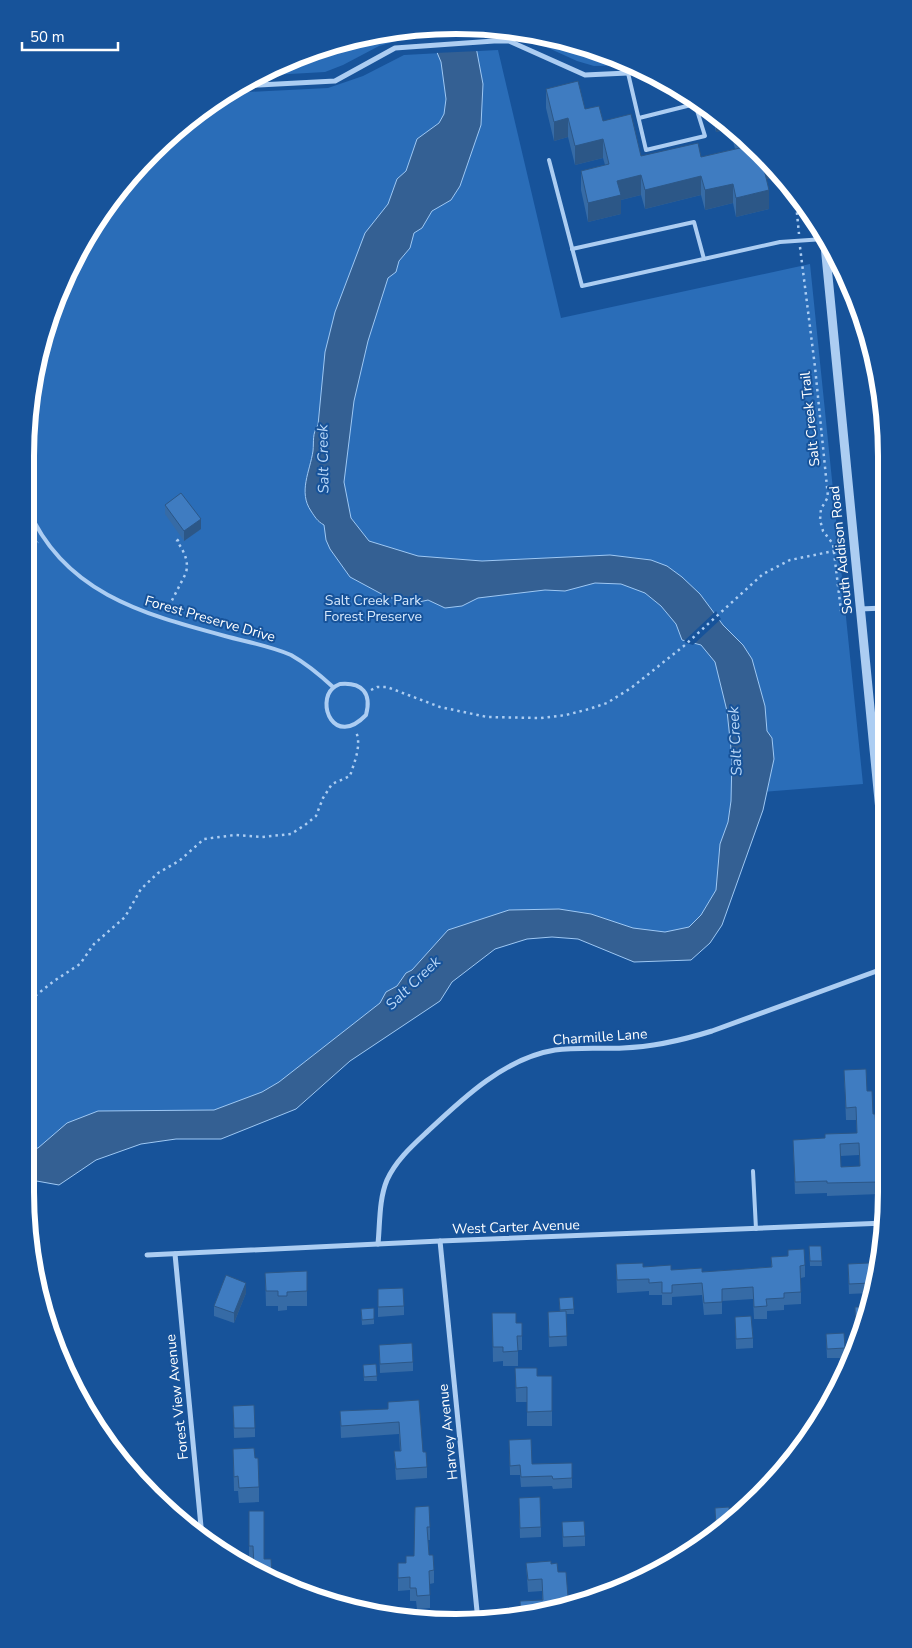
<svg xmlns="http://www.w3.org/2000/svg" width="912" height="1648" font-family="'Nunito Sans',sans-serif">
  <rect width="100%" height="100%" fill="#17539a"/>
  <!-- green -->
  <g fill="#2a6db8">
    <polygon points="428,26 513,29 595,48 631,65 594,66 577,61 522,36 503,33 407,38 379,46 343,65 325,72 254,76 266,69 345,40"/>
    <polygon points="498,50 561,318 810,264 863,784 748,793 717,914 670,945 522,922 250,1109 25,1163 26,428 40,344 83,240 132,172 194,114 228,93 328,88 363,76 404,55"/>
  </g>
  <!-- water -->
  <path fill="#346093" stroke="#9ec8f4" d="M426,26L468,27L473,31L483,84L481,125L460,186L451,200L432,211L422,228L414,233L410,248L399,261L396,272L388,278L368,341L354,401L344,482L351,518L369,541L418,556L482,561L610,555L651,560L667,566L682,577L700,594L723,625L743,645L752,659L765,706L767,731L772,738L774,759L763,810L722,925L710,943L691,960L634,962L578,939L552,937L527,939L495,949L452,982L440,1001L350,1061L296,1109L221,1139H176L141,1144L96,1160L59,1185L31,1180L25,1182V1150L38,1148L67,1123L98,1111L214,1110L262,1092L279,1082L380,1003L386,992L397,986L406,973L412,970L448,930L509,910L559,909L591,914L633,928L665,932L689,927L701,915L716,890L720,844L728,822L731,801L732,758L727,711L715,662L701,645L682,640L676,624L661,606L645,593L621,584L595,583L565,591L545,590L478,598L462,606L445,608L428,600L415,603L401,598H389L350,577L330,549L326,540L324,525C317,521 315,517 311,511C298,492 310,471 313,451C314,441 312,434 318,425L325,352L335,312L365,233L388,204L397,179L406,171L417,139L439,123L444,114L446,99L441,62Z"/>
  <!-- pier -->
  <g fill="#17539a">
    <polygon points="476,34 479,51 435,53 428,36"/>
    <polygon points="716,611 721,619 693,645 686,643 684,641"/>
  </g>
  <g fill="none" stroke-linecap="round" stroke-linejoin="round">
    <!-- path -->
    <g stroke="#accdf2" stroke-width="2.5" stroke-dasharray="2.5 4" stroke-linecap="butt">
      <polyline points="795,193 799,234"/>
      <polyline points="800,247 815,367 828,497 821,509 820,520 823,531 833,544 841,611"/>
      <polyline points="26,548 38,542"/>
      <path d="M166,612L186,573C189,560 184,552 177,541L181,537"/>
      <polyline points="371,690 377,687 387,687 440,707 487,717 541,718 566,715 589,709 607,703 631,688 685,645 763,574 790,560 834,551"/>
      <path d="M25,1004L54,981L80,964L94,944L125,917L141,889L158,873L179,861L204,839L235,835L262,837L291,834L305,825L316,816L323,798L332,784L350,776C354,763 362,745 356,732"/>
    </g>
    <!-- service -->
    <g stroke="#accdf2" stroke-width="4">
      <polyline points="628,73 646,150 705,136 695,104 639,118"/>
      <polyline points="549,160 582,286 780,242 824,239"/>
      <polyline points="572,249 694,222 704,259"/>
      <path d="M26,504C61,592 142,614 225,636C247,642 271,646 291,655C307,664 320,675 333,687"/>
      <path d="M340,684C362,682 372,693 366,715C334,748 316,703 333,688C335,686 338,685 340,684Z"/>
      <polyline points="753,1171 756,1229"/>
    </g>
    <!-- minor -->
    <g stroke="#accdf2" stroke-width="5">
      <polyline points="240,86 335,81 395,48 494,41 509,41 585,75 649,72"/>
      <polyline points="860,609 884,608"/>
      <polyline points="440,1241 478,1621"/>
      <path d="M378,1244C380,1223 379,1199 387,1180C396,1160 413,1145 428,1131C463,1098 505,1058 555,1050C577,1047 600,1049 623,1048C654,1047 683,1040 712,1031L885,968"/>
      <polyline points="175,1254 202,1537"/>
      <polyline points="147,1255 440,1241 885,1223"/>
    </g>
    <!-- tertiary -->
    <polyline stroke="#accdf2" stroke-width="9" points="824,235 885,862"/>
  </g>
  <!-- wall -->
  <g fill="#366ba6" fill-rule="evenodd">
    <polygon points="546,89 585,109 603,121 641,156 701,157 735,149 730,129 716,132 712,114 761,151 776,170 776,177 766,179 769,209 736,217 733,203 705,210 701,195 645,209 641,195 621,200 621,214 588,222 581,190 581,171 605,165 603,158 575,165 568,137 554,141 546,108"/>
    <polygon points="165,505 201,529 184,541 165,514"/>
    <path d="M844,1070L867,1091L873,1114L880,1182V1194L827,1196V1193L795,1194L793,1140L825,1138L857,1133L856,1120H846ZM859,1155L860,1166L841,1167L840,1156Z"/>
    <polygon points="809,1246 821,1246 822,1266 810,1266"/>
    <polygon points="788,1250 805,1265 805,1277 801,1278 801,1304 784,1305 784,1310 767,1311 767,1319 754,1319 753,1299 722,1301 722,1314 704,1315 702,1295 672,1297 672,1305 662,1305 662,1295 649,1295 649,1291 617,1293 616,1264 671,1270 702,1272 771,1267 771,1257 788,1256"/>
    <polygon points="848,1264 870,1283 870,1293 849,1294"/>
    <polygon points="265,1273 307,1291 307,1306 287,1306 287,1310 278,1311 278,1306 266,1306"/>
    <polygon points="378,1289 404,1306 404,1315 378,1317"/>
    <polygon points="246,1293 234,1323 214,1316 214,1306"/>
    <polygon points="559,1298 574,1309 574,1314 566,1314 567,1346 549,1347 548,1312 560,1312"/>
    <polygon points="374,1308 374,1324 362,1325 361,1309"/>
    <polygon points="492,1313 516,1323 522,1323 522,1350 518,1350 518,1366 503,1366 503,1361 493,1362"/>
    <polygon points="735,1317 753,1338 753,1348 736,1349"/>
    <polygon points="855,1317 864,1330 856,1348"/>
    <polygon points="826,1334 845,1348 845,1358 827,1358"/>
    <polygon points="379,1345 413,1362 413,1371 380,1373"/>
    <polygon points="376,1364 377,1381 364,1381 363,1365"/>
    <polygon points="515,1368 537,1376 552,1376 552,1426 527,1426 527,1402 516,1402"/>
    <polygon points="233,1406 255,1428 255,1437 234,1438"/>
    <polygon points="388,1409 423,1452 427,1467 427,1478 396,1480 394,1451 400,1451 399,1434 341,1438 340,1411"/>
    <polygon points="509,1440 532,1464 572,1463 572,1488 553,1489 552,1486 521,1487 520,1475 510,1475"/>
    <polygon points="233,1449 255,1458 259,1487 259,1502 239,1503 238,1491 234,1491"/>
    <polygon points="519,1498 541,1527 541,1537 520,1538"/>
    <polygon points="415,1507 430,1527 430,1540 428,1540 429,1555 434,1570 434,1583 430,1584 430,1608 417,1609 416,1601 410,1601 410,1590 398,1591 398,1563 406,1563 406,1556 414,1556"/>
    <polygon points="715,1508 730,1523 716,1531 715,1518"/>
    <polygon points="249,1511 264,1559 272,1575 253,1567 253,1559 249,1559"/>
    <polygon points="562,1522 585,1536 585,1546 563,1547"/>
    <polygon points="526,1563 551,1564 558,1572 568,1597 577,1600 520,1614 520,1601 542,1600 542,1591 528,1592"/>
  </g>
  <!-- shaded-wall -->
  <g fill="#2c5787">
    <polygon points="716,117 730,128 730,129 716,132"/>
    <polygon points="568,118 568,137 554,141 554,122"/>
    <polygon points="603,139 603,158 575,165 575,146"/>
    <polygon points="768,160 776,170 776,177 762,180 762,161"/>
    <polygon points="641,175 641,195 621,200 621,214 588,222 588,203 617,181"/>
    <polygon points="701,176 701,195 645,209 645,190"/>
    <polygon points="733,184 733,203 705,210 705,190"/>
    <polygon points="769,190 769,209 736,217 736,198"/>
    <polygon points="201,519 201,529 184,541 184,531"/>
    <polygon points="246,1283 246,1293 234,1323 234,1313"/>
  </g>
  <!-- building -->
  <g fill="#3f7cc1" stroke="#2c5787" fill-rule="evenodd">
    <polygon points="578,81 585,109 599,106 603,121 631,114 641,156 698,143 701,157 740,148 736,132 761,151 768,160 762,161 769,190 736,198 733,184 705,190 701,176 645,190 641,175 617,181 621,195 588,203 581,171 609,164 603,139 575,146 568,118 554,122 546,89"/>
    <polygon points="181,493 201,519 184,531 165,505"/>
    <path d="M866,1069L867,1091H872L873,1114H875L880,1182L827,1183V1181L795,1182L793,1140L825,1138V1134L857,1133L856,1107L846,1108L844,1070ZM859,1143L860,1166L841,1167L840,1144Z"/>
    <polygon points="809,1246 821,1246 822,1261 810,1261"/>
    <polygon points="804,1249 805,1265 800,1266 801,1292 784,1293 784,1298 766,1299 767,1306 754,1307 753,1287 722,1289 722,1302 704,1303 702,1283 672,1285 672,1293 662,1293 662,1282 649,1283 649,1279 617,1280 616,1264 643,1263 643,1267 671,1265 671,1270 702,1268 702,1272 731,1270 772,1267 771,1257 788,1256 788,1250"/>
    <polygon points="869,1263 870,1283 849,1284 848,1264"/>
    <polygon points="307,1271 307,1291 287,1292 287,1296 278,1296 278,1291 266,1291 265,1273"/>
    <polygon points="226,1275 246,1283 234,1313 214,1306"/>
    <polygon points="403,1288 404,1306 378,1307 378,1289"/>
    <polygon points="573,1297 574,1309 560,1310 559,1298"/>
    <polygon points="855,1307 869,1307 864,1330 860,1339 856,1339"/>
    <polygon points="374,1308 374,1319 362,1320 361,1309"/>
    <polygon points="566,1311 567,1336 549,1337 548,1312"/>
    <polygon points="492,1313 516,1313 516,1323 522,1323 522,1336 517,1336 518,1351 503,1352 503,1347 493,1347"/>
    <polygon points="751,1316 753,1338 736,1339 735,1317"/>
    <polygon points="844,1333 845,1348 827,1349 826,1334"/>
    <polygon points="412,1343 413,1362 380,1364 379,1345"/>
    <polygon points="376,1364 377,1376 364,1377 363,1365"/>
    <polygon points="515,1368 537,1368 537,1376 552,1376 552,1411 527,1412 527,1387 516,1388"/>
    <polygon points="419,1400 423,1452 426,1452 427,1467 396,1469 394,1451 401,1451 399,1422 341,1426 340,1411 388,1409 388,1402"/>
    <polygon points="254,1405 255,1428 234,1428 233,1406"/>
    <polygon points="531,1439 532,1464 572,1463 572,1478 553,1479 552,1476 521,1477 520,1465 510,1466 509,1440"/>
    <polygon points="254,1448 255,1458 258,1458 259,1487 239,1488 238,1476 234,1477 233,1449"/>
    <polygon points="540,1497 541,1527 520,1528 519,1498"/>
    <polygon points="429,1506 430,1527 427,1527 429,1555 433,1555 434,1570 429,1571 430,1595 417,1596 416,1588 410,1588 410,1577 398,1578 398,1563 406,1563 406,1556 414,1556 415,1507"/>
    <polygon points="729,1507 730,1523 725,1526 716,1526 715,1508"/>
    <polygon points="249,1511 264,1511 264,1559 271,1559 272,1575 254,1567 253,1546 249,1546"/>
    <polygon points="584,1521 585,1536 563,1537 562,1522"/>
    <polygon points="551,1561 551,1564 557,1563 558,1572 566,1572 568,1597 577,1597 577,1600 521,1614 520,1601 543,1600 542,1579 528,1580 526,1563"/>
  </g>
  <g text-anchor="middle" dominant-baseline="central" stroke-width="4" stroke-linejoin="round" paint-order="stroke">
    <!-- street labels -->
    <g font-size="14" fill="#fff" stroke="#17539a">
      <text transform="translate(810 419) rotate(-96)">Salt Creek Trail</text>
      <text transform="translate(841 550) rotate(-96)">South Addison Road</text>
      <text transform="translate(210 619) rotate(16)">Forest Preserve Drive</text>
      <text transform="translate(600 1037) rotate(-4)">Charmille Lane</text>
      <text transform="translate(516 1227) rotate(-2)">West Carter Avenue</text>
      <text transform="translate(177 1397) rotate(-96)">Forest View Avenue</text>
      <text transform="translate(448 1432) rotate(-96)">Harvey Avenue</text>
    </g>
    <!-- park labels -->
    <g font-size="14" fill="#d4e7fc" stroke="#17539a">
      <text x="373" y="600">Salt Creek Park<tspan x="373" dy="16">Forest Preserve</tspan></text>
    </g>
    <!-- water labels -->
    <g font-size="15" font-style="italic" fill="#b8d7f8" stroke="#17539a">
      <text transform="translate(323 459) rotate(-91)">Salt Creek</text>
      <text transform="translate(735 741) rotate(-93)">Salt Creek</text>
      <text transform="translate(413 983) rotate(-44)">Salt Creek</text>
    </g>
  </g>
  <!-- crop -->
  <path d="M0 0H912V1648H0ZM456 34H456A422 422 0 0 1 878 456V1192A422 422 0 0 1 456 1614H456A422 422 0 0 1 34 1192V456A422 422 0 0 1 456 34Z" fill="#17539a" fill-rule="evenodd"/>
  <path fill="none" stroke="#fff" stroke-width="6" d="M456 34H456A422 422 0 0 1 878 456V1192A422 422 0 0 1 456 1614H456A422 422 0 0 1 34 1192V456A422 422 0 0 1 456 34Z"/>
  <!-- scale -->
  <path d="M22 42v8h96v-8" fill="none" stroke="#ffffff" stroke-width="2.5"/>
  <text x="30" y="42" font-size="15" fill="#ffffff" stroke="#17539a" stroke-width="4" paint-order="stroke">50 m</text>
</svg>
